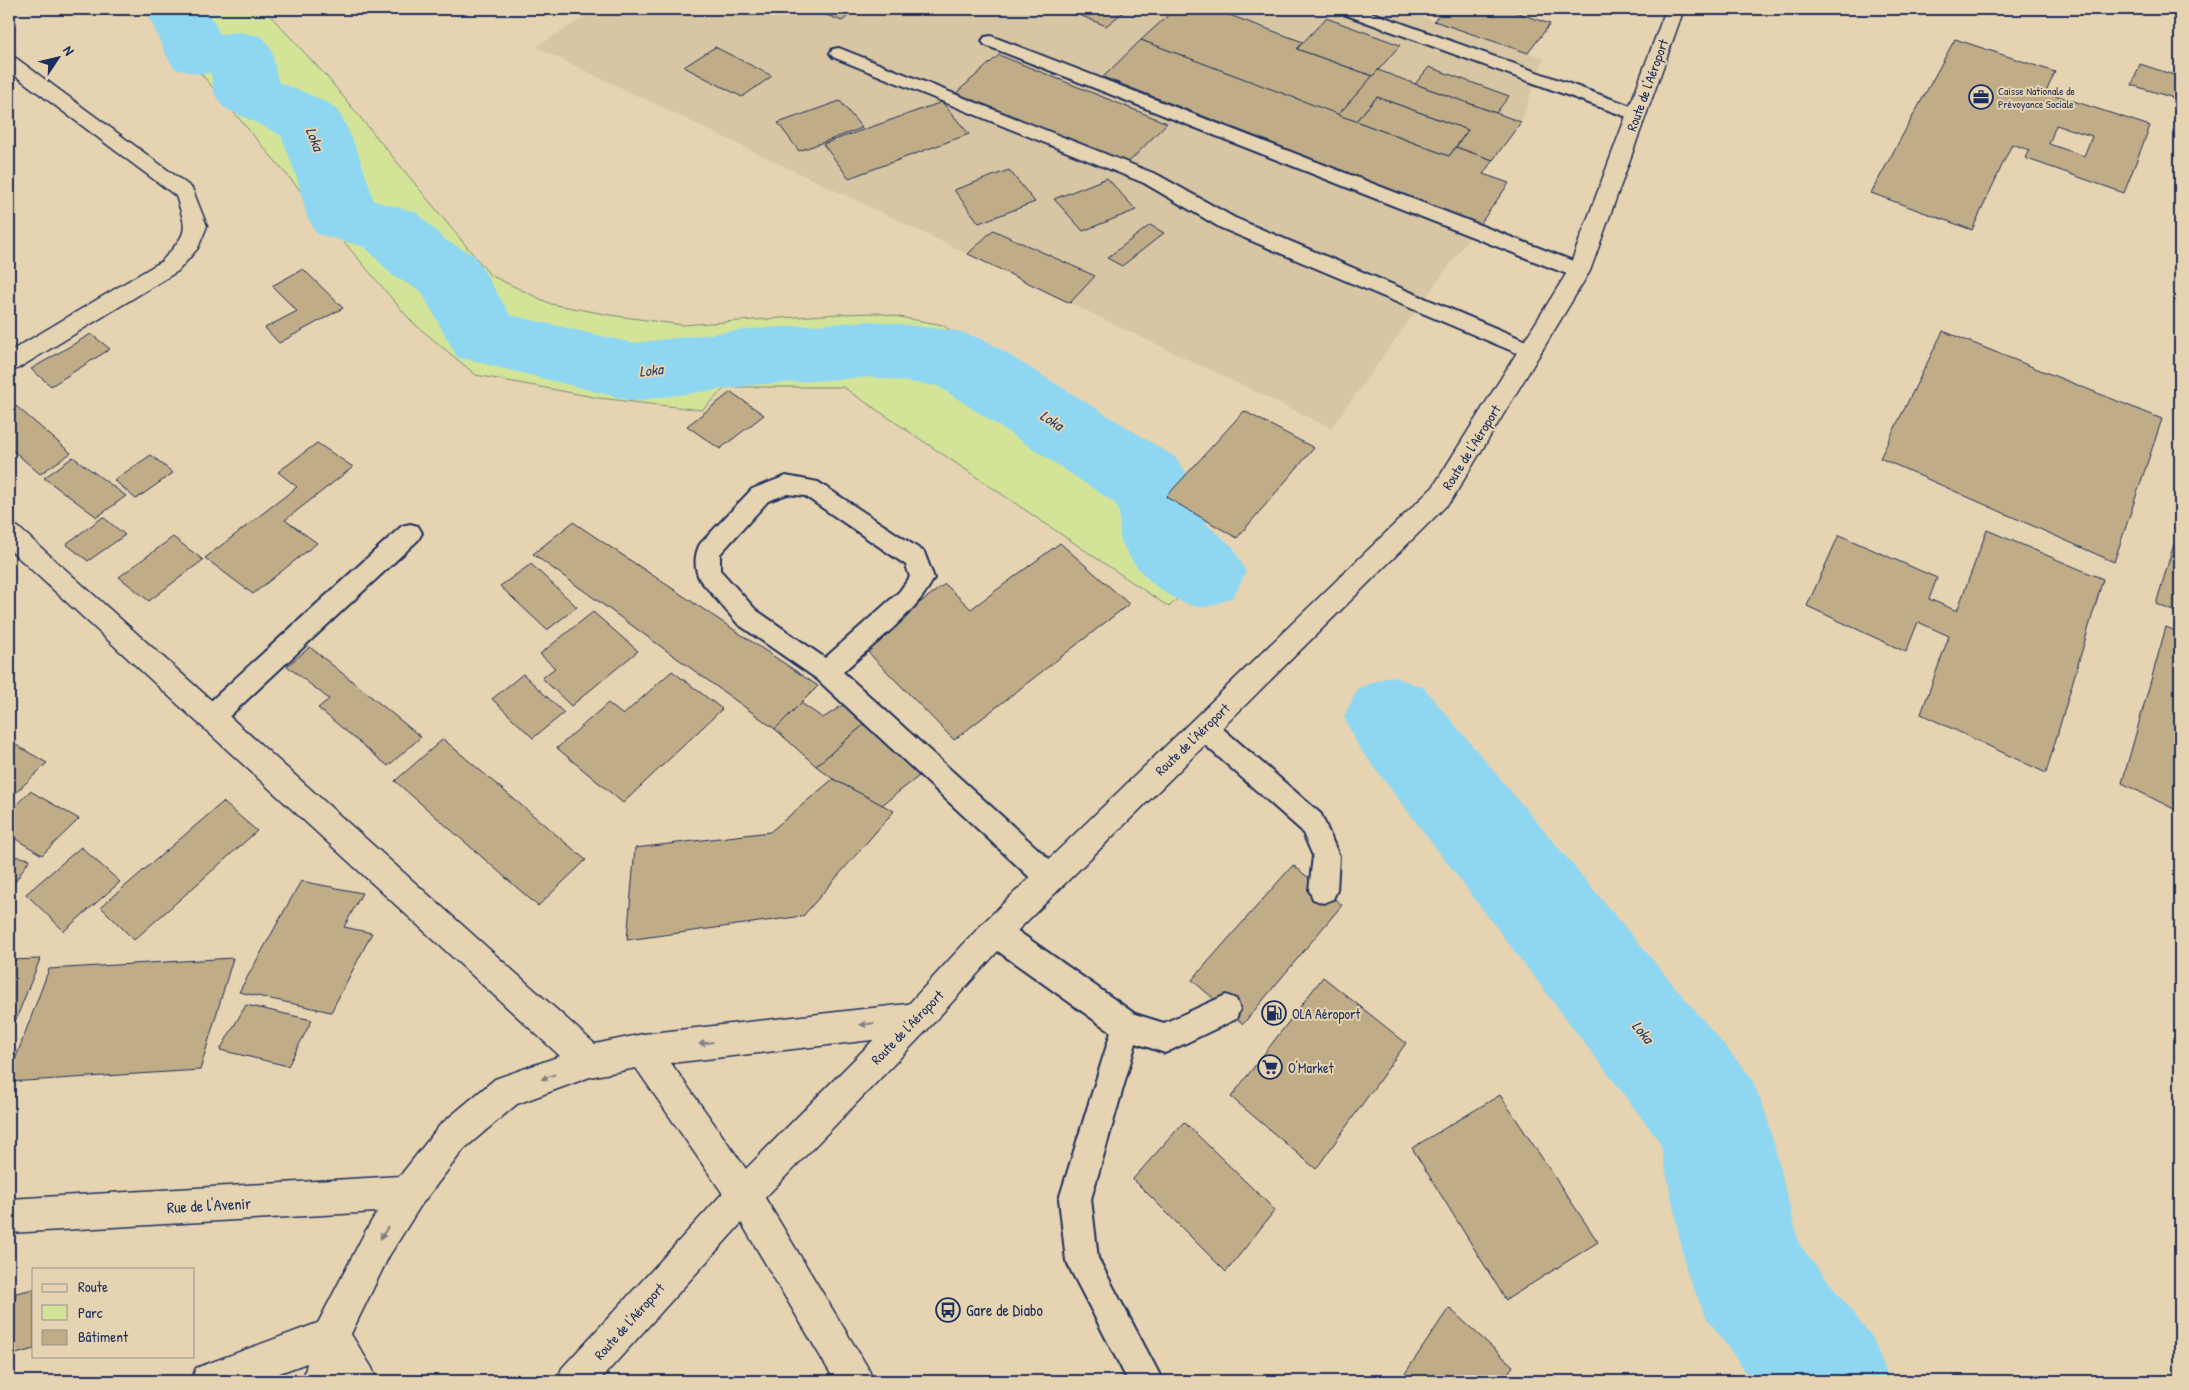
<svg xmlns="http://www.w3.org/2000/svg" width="2189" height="1390" font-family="'Patrick Hand',sans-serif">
  <rect width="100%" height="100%" fill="#e6d3b1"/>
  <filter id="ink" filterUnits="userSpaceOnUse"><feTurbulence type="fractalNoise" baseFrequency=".02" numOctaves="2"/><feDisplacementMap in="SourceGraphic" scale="10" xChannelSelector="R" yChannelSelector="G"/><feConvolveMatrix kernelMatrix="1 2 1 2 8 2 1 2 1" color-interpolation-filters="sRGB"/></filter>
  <g filter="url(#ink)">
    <!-- built -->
    <polygon fill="#d7c5a3" points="598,9 1398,9 1544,58 1521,122 1483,174 1509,183 1331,428 536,47"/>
    <!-- green -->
    <polygon fill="#d3e498" stroke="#778a7b" points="146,9 264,9 327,77 490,275 551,304 610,315 682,325 839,314 878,313 943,325 1229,549 1169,607 843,387 726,387 702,410 599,398 476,375 412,322"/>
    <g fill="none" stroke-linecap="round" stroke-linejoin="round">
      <!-- river -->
      <g fill="#8fd7f1" fill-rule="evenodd">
        <path d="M149,9H213L210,14L220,34L240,32L263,37L272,51L278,82C290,87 327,100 335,108C349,123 368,180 374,201L416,212L445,240L475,256L510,315L633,343L753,329L872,321L957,331L985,340L1175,457C1192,481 1202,493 1206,524L1233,547L1246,572L1233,597C1224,600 1209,609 1200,607C1169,603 1132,570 1121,540C1117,528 1123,514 1115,503L938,386L872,377L753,385L633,401L457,357L421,291L393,276L365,247L317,234L307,217L297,178L281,135L223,107L214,93L211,73L198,74L175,69L166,55L147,12Z"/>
        <polygon points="1391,676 1424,688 1751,1077 1767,1117 1799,1244 1872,1337 1890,1381 1752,1381 1705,1315 1687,1273 1660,1142 1358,746 1344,717 1358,688"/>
      </g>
    </g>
    <!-- building -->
    <g fill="#c0ad87" stroke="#1b2f5e" fill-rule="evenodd">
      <polygon points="811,9 857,9 842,21"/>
      <polygon points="1065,9 1127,9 1106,26"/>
      <polygon points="1175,9 1213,9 1303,42 1297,49 1373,76 1338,115 1141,40"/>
      <polygon points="1444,9 1506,9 1550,24 1528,53 1434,21"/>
      <polygon points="1326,18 1400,45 1373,76 1297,49"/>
      <path d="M1955,39L2055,72L2046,92L2150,126L2124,193L2025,158L2029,150L2012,144L1972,230L1871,193ZM2056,125L2092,136L2084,156L2049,144Z"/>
      <polygon points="1141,40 1449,156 1456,147 1493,160 1483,174 1509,183 1480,224 1103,77"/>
      <polygon points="715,47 772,76 742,97 684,67"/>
      <polygon points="999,55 1167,123 1127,164 956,93"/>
      <polygon points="2140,64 2180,77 2180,100 2132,85"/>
      <polygon points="1429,67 1509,96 1496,113 1415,84"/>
      <polygon points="1378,70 1415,84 1521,122 1493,160 1456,147 1468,130 1377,97 1356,121 1338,115"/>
      <polygon points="1377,97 1468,130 1449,156 1356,121"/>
      <polygon points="840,101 862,128 799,151 778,123"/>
      <polygon points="942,102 969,134 849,178 823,144"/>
      <polygon points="1009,170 1035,202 979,223 954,190"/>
      <polygon points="1107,178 1136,210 1083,231 1054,199"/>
      <polygon points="1150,225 1164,233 1122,266 1107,258"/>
      <polygon points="993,230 1095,276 1070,303 968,254"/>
      <polygon points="303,269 343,308 279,343 265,328 297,311 272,286"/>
      <polygon points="1943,331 2162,419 2114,562 1880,458"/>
      <polygon points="91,334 110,349 51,386 31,369"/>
      <polygon points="731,392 764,415 720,449 687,426"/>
      <polygon points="9,401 10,401 71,453 40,474 9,447"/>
      <polygon points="1244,411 1314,448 1237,538 1166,497"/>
      <polygon points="317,443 353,467 285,520 317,543 253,594 205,558 297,487 278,472"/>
      <polygon points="151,455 173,473 136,499 114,480"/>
      <polygon points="73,457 126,496 97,517 44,478"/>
      <polygon points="103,517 125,535 88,561 66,544"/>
      <polygon points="573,522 818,686 775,729 533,554"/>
      <polygon points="2180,524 2180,614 2156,604"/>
      <polygon points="1987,530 2103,579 2046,773 1921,714 1949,636 1918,622 1906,652 1807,606 1839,535 1937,578 1929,599 1957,611"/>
      <polygon points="173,537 203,560 149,601 119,577"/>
      <polygon points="1060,543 1129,604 954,740 862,646 945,584 971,609"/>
      <polygon points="531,564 577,607 547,630 500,586"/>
      <polygon points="593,612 638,651 571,706 542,678 555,668 540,654"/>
      <polygon points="2166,627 2180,633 2180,812 2122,783"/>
      <polygon points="310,647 421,737 388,766 318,708 329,699 287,666"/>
      <polygon points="672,671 722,709 623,803 557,748 608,703 623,715"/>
      <polygon points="523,674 564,713 533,738 492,699"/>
      <polygon points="849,701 868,721 816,766 775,729 801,703 823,718"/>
      <polygon points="868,721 919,776 882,805 833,779 816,766"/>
      <polygon points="443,739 586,860 538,906 395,781"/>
      <polygon points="9,741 47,763 9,799"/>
      <polygon points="833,779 894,811 803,916 627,940 635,848 770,832"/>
      <polygon points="30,791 79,819 42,855 9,835 9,812"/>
      <polygon points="223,802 257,831 134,940 101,907"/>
      <polygon points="81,847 120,882 64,931 26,894"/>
      <polygon points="9,855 30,859 9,891"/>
      <polygon points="1293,865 1342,905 1243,1024 1192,980"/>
      <polygon points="301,881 362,893 344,927 372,933 331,1012 239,992"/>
      <polygon points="233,958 200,1070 9,1082 9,1076 49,969"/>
      <polygon points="40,959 9,1037 9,960"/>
      <polygon points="1323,977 1406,1043 1316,1169 1231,1097"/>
      <polygon points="246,1005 312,1020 288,1066 220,1050"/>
      <polygon points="1500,1095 1598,1242 1506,1300 1412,1148"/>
      <polygon points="1184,1122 1275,1210 1226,1272 1133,1179"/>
      <polygon points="34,1289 34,1349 9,1356 9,1338 16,1293"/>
      <polygon points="1449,1308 1513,1366 1503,1381 1400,1381"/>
    </g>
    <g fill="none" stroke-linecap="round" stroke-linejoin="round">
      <!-- service casing -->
      <g stroke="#1b2f5e" stroke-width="4">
        <g id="service">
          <polygon points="1339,9 1362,9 1642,110 1645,114 1642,118 1636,120 1630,118 1341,13"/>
          <polygon points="991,36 1586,266 1589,271 1586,276 1579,278 1572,276 985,45 982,41 985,37"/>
          <polygon points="839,48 1158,175 1235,218 1538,346 1541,351 1538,356 1531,359 1524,356 1221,228 1144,183 833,57 830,53 833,49"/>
          <path d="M786,476L818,482L924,552L934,578C915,615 873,644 843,672L1060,869L1064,878L1060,887L1050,891L1040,887L817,679L738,624L700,580C694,569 694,555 700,544L752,489ZM787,494L805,496L906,565L910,577L899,592L825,658L756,610L720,570V554L768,501Z"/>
          <polygon points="410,524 418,526 422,533 418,540 220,725 211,728 202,725 198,717 202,709 402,526"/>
          <polygon points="1204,717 1213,720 1321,814 1339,856 1337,890 1333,899 1323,903 1313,899 1309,890 1313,856 1302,831 1195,736 1191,728 1195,720"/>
          <polygon points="995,919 1005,922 1135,1014 1164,1023 1226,995 1236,999 1240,1009 1236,1019 1165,1053 1136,1043 1091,1199 1098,1258 1163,1381 1128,1381 1066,1261 1059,1199 1111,1032 985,942 981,932 985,922"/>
        </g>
      </g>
      <!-- minor casing -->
      <g stroke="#1b2f5e" stroke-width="3">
        <g id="minor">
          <path d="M9,56L16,58L192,188L207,226L198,248L178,271L17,369L9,371V352L162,261C188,231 188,233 176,196L9,71Z"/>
          <polygon points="9,524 18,527 595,1044 643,1034 916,1003 927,1008 932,1019 927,1030 916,1035 671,1063 756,1183 868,1368 873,1381 835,1381 732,1207 636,1068 590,1077 517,1104 464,1149 421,1205 389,1256 348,1340 339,1381 303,1381 313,1336 318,1323 365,1232 377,1212 9,1233 9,1199 400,1176 440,1125 495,1079 560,1056 9,549"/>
        </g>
      </g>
      <!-- tertiary casing -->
      <g stroke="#1b2f5e" stroke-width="3">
        <polygon id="tertiary" points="331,1318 344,1323 372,1368 377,1381 338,1381 323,1357 258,1381 191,1381 196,1368"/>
      </g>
      <!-- secondary casing -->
      <g stroke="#1b2f5e" stroke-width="3">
        <polygon id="secondary" points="1666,9 1684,9 1590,271 1451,501 1006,942 927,1030 756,1207 599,1381 557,1381 562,1368 732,1183 905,1008 984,922 1433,487 1568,271"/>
      </g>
      <!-- service -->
      <use href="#service" fill="#e6d3b1" fill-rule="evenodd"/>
      <!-- minor -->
      <use href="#minor" fill="#e6d3b1" fill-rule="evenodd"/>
      <!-- tertiary -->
      <use href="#tertiary" fill="#e6d3b1" fill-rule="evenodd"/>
      <!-- secondary -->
      <use href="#secondary" fill="#e6d3b1" fill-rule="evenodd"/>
    </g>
    <!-- one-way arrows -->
    <defs><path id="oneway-solid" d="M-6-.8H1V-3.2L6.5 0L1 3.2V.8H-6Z" transform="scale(1.25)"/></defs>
    <g fill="#808188">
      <use href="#oneway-solid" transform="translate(867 1024) rotate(173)"/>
      <use href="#oneway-solid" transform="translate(706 1043) rotate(173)"/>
      <use href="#oneway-solid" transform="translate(548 1077) rotate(160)"/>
      <use href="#oneway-solid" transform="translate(384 1233) rotate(122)"/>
    </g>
  </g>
  <!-- icons -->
  <defs>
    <g id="office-ring" transform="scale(1.25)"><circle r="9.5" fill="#e6d3b1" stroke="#1b2f5e" stroke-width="1.5"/><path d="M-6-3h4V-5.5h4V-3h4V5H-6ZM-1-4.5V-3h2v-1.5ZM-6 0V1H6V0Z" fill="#1b2f5e"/></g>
    <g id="fuel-ring" transform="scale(1.25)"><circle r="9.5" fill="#e6d3b1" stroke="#1b2f5e" stroke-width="1.5"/><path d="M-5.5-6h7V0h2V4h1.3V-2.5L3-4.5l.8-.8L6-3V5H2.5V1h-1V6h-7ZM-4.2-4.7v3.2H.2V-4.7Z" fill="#1b2f5e"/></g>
    <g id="supermarket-ring" transform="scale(1.25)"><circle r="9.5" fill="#e6d3b1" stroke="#1b2f5e" stroke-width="1.5"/><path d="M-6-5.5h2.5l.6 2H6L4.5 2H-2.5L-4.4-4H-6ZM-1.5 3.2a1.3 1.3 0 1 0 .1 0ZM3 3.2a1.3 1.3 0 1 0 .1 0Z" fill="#1b2f5e"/></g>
    <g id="bus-ring" transform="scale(1.25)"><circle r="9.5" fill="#e6d3b1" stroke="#1b2f5e" stroke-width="1.5"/><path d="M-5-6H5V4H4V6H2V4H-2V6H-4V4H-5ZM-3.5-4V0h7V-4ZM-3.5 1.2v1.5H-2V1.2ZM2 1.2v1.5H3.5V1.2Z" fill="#1b2f5e"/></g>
  </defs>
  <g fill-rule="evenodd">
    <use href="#office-ring" x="1981" y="97"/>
    <use href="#fuel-ring" x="1274" y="1013"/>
    <use href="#supermarket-ring" x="1270" y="1067"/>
    <use href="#bus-ring" x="948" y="1310"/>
  </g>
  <g text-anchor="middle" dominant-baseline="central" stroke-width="4" stroke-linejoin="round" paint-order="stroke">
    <!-- far-poi labels -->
    <g font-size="11" fill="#1b2f5e" stroke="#e6d3b1" text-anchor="start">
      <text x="1998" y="91">Caisse Nationale de<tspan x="1998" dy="13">Prévoyance Sociale</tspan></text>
    </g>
    <!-- street labels -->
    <g font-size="14" fill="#1b2f5e" stroke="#e6d3b1">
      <text transform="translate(1647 85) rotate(-70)">Route de l'Aéroport</text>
      <text transform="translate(1471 447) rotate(-58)">Route de l'Aéroport</text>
      <text transform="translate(1192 739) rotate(-44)">Route de l'Aéroport</text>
      <text transform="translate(907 1027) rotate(-46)">Route de l'Aéroport</text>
      <text transform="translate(629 1321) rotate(-48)">Route de l'Aéroport</text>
    </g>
    <!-- poi labels -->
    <g font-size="14" fill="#1b2f5e" stroke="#e6d3b1" text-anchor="start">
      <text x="1292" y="1013">OLA Aéroport</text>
      <text x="1288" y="1067">O'Market</text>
    </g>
    <!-- water labels -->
    <g font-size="15" font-style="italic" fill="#27406d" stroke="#e6d3b1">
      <text transform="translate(315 139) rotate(69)">Loka</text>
      <text transform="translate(651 370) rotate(-6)">Loka</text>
      <text transform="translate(1052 420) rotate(33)">Loka</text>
      <text transform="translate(1643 1032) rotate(51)">Loka</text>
    </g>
    <!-- near-street labels -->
    <g font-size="16" fill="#1b2f5e" stroke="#e6d3b1">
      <text transform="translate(209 1205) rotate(-3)">Rue de l'Avenir</text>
    </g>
    <!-- near-poi labels -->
    <g font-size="16" fill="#1b2f5e" stroke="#e6d3b1" text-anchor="start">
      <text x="966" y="1310">Gare de Diabo</text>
    </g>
  </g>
  <!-- margin -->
  <rect width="2189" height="1390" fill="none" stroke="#e6d3b1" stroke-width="30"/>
  <rect x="15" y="15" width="2159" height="1360" fill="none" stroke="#1b2f5e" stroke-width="2" filter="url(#ink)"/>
  <!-- legend -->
  <rect x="32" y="1268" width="162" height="90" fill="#e6d3b1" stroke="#959190"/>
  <rect x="42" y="1284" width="25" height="8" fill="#e6d3b1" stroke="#959190"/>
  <text x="78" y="1292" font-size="15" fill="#1b2f5e">Route</text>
  <rect x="42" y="1305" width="25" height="15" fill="#d3e498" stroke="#959190"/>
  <text x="78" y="1318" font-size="15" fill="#1b2f5e">Parc</text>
  <rect x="42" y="1330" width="25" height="15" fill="#c0ad87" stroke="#959190"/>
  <text x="78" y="1342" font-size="15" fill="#1b2f5e">Bâtiment</text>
  <!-- north arrow -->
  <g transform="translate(58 58) rotate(55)" stroke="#e6d3b1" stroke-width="4" paint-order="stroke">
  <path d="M0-4L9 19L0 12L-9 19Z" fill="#1b2f5e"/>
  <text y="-8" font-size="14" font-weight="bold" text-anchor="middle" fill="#1b2f5e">N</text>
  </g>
</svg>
